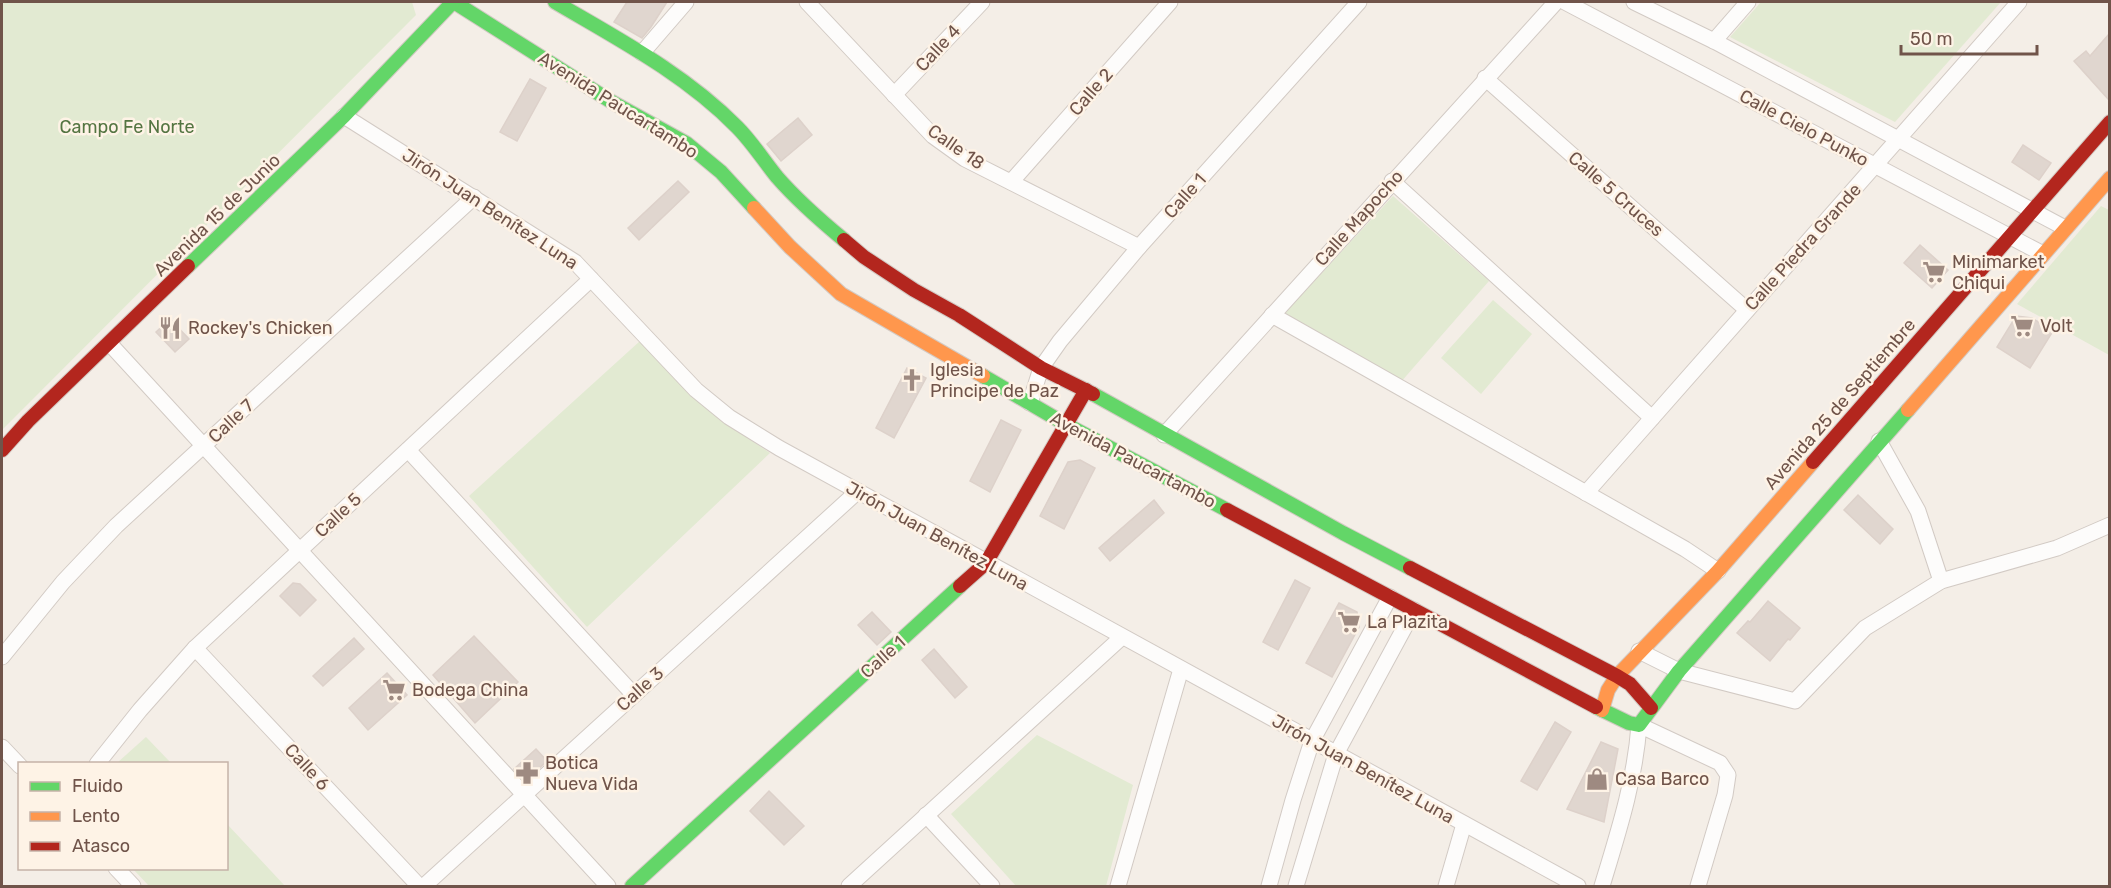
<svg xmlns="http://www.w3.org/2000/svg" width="2111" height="888" font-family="Rubik,sans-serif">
  <rect width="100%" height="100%" fill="#f4eee7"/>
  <!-- green -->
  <g fill="#e2ead2">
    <polygon points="2,2 412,2 416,15 2,430"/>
    <polygon points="1761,2 2001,2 1895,122 1730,37"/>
    <polygon points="1393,196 1489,281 1400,383 1284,314"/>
    <polygon points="2101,206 2109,210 2109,355 2017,304"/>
    <polygon points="1493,300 1532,334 1481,394 1441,358"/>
    <polygon points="640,341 736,430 770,453 587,627 469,496"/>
    <polygon points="1037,735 1133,785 1106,886 1016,886 951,814"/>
    <polygon points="146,737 171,763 117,763"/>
    <polygon points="227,824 285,886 149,886 133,869 226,868"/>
  </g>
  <!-- building -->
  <g fill="#e0d6cf" stroke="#ddd1ca" stroke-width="1.5">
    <polygon points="627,2 667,2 651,27 642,38 614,22"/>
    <polygon points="2109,34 2109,100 2074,61 2086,51 2090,56"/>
    <polygon points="530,79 546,88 517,141 500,132"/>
    <polygon points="798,118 812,135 781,161 767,144"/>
    <polygon points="2023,145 2051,163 2039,180 2012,162"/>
    <polygon points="678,181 689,192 639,240 628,228"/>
    <polygon points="1920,245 1948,270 1932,288 1904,263"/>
    <polygon points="2016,316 2032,318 2053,331 2030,368 1997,347"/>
    <polygon points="170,319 189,339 175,352 156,332"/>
    <polygon points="907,368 926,378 894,438 876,428"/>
    <polygon points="1001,420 1021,430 990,492 970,481"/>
    <polygon points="1080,460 1095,468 1064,529 1040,516 1068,462"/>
    <polygon points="1858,495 1893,529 1880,544 1844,510"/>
    <polygon points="1154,500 1164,513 1110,561 1099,548"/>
    <polygon points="1295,580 1310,588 1278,650 1263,642"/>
    <polygon points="293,583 300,584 316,600 300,616 280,596"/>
    <polygon points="1768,601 1800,628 1790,640 1788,639 1770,661 1737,633 1748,621 1750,622"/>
    <polygon points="1339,603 1357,612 1359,627 1332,677 1306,663"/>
    <polygon points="872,612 891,632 877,645 858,625"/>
    <polygon points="474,636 518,682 475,723 433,675"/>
    <polygon points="354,638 364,649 323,686 313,676"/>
    <polygon points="934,649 967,687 955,698 922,660"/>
    <polygon points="387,673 407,695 368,730 349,708"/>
    <polygon points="1555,722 1571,732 1537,790 1521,781"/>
    <polygon points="1601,742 1618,749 1604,822 1567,809"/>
    <polygon points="536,749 547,761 525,781 514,769"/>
    <polygon points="769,791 804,826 784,845 750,811"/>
  </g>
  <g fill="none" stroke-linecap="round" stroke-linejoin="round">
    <!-- street casing -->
    <g stroke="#d2cac4" stroke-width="17">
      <g id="street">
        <polyline points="807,2 933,136 965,159 1139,247"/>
        <polyline points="1565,2 2043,254"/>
        <polyline points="1634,2 1714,41 2065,228"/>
        <polyline points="1714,41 1748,2"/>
        <polyline points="642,53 686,2"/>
        <polyline points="1485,78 1747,310"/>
        <polyline points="894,95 982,2"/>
        <polyline points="344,116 575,262 696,390 729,417 779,448 1578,886"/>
        <polyline points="1392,181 1652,418"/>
        <polyline points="1011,182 1170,2"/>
        <polyline points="1272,315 1685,549 1718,571"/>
        <polyline points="110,344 608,886"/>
        <polyline points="1030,403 1041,368 1060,341 1139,247 1359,2"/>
        <polyline points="1164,435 1556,2"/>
        <polyline points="1879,441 1918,511 1941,581"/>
        <polyline points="408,450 634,695"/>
        <polyline points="1586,493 2019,2"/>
        <polyline points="195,648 419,886"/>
        <polyline points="1639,651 1679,671 1795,701 1865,628 1941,581 2057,548 2110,525"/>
        <polyline points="2,657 63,582 116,526 474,197"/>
        <polyline points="2,747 20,766"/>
        <polyline points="97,764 140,710 195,648 591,279"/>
        <polyline points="926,815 992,886"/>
        <polyline points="116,868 133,886"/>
        <polyline points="424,886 857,492"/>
        <polyline points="849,886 1122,637"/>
        <polyline points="1118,886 1181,669"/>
        <polyline points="1269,886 1293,800 1312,741 1390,597"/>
        <polyline points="1296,886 1336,754 1414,610"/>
        <polyline points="1446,886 1464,824"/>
        <path d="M1602,886C1618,833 1635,781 1639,725L1720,763L1728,775L1725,795L1698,886"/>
      </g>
    </g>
    <!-- fast casing -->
    <g stroke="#d3cac4" stroke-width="16">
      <g id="fast">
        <polyline points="454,2 612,102 686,143 721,172 754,208"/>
        <path d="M555,2C618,39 685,74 737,127C752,142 764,161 777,177C797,200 821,221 844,240"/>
        <polyline points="188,266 344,116 453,2"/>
        <polyline points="983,376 1067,425 1227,510"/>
        <polyline points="1093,394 1343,533 1410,568"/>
        <polyline points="1596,707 1629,723 1639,725 1679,671 1908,410"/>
        <polyline points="632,886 960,586"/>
      </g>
    </g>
    <!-- slow casing -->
    <g stroke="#d3cac4" stroke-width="16">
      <g id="slow">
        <polyline points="754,208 790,247 841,294 983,376"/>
        <polyline points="1908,410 2110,178"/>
        <polyline points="1602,710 1608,690 1617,676 1718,571 1813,462"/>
      </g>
    </g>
    <!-- jam casing -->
    <g stroke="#d3cac4" stroke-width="16">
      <g id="jam">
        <polyline points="844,240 864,257 914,290 959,315 1041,368 1093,394"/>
        <polyline points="2,450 28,421 188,266"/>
        <polyline points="1813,462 2110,122"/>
        <polyline points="1227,510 1596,707"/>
        <polyline points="1410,568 1617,676 1630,684 1651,708"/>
        <polyline points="960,586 986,563 1086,390"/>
      </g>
    </g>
    <!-- street -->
    <use href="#street" stroke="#fdfcfb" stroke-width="15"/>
    <!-- fast -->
    <use href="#fast" stroke="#63d668" stroke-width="14"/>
    <!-- slow -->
    <use href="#slow" stroke="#ff974d" stroke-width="14"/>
    <!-- jam -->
    <use href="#jam" stroke="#b3261e" stroke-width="14"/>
  </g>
  <!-- icons -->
  <defs>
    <g id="supermarket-bare" transform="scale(1.8)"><path d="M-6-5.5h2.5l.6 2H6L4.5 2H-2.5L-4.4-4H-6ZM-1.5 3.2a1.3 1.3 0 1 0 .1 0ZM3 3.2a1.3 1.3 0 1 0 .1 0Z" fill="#9e8a81" stroke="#fef3e6" stroke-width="2.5" paint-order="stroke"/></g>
    <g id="restaurant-bare" transform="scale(1.8)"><path d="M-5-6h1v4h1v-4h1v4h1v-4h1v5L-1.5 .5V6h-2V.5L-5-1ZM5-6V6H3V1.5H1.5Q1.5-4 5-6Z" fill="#9e8a81" stroke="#fef3e6" stroke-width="2.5" paint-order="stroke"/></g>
    <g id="church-bare" transform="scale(1.8)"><path d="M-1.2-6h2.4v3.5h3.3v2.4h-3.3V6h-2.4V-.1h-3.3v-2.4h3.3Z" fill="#9e8a81" stroke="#fef3e6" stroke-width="2.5" paint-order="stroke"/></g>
    <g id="pharmacy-bare" transform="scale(1.8)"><path d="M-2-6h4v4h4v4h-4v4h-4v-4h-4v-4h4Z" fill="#9e8a81" stroke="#fef3e6" stroke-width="2.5" paint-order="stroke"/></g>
    <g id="shop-bare" transform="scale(1.8)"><path d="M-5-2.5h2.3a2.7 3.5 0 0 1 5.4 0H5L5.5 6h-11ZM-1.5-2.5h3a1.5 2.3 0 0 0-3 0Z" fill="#9e8a81" stroke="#fef3e6" stroke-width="2.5" paint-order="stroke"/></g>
  </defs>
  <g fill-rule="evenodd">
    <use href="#supermarket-bare" x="1934" y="272"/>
    <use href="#supermarket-bare" x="2022" y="326"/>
    <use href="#restaurant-bare" x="170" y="328"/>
    <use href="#church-bare" x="912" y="380"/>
    <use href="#supermarket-bare" x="1349" y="622"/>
    <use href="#supermarket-bare" x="394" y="690"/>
    <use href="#pharmacy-bare" x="527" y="773"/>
    <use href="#shop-bare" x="1597" y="779"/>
  </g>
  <g text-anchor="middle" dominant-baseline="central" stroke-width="5" stroke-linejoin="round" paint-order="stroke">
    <!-- street labels -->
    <g font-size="18" fill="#70544a" stroke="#fef3e6">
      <text transform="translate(938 48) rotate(-47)">Calle 4</text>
      <text transform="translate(1091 92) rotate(-49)">Calle 2</text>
      <text transform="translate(618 105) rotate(32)">Avenida Paucartambo</text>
      <text transform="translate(1804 128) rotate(28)">Calle Cielo Punko</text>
      <text transform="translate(956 147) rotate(35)">Calle 18</text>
      <text transform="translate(1616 194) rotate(41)">Calle 5 Cruces</text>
      <text transform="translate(1185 196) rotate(-48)">Calle 1</text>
      <text transform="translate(490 209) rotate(33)">Jirón Juan Benítez Luna</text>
      <text transform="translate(217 215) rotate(-44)">Avenida 15 de Junio</text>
      <text transform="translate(1359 218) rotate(-48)">Calle Mapocho</text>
      <text transform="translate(1803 247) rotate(-48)">Calle Piedra Grande</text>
      <text transform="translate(1840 404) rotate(-49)">Avenida 25 de Septiembre</text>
      <text transform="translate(231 421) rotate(-43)">Calle 7</text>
      <text transform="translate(1133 460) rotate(28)">Avenida Paucartambo</text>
      <text transform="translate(338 515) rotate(-43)">Calle 5</text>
      <text transform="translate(937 536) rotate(29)">Jirón Juan Benítez Luna</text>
      <text transform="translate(883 657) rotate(-42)">Calle 1</text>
      <text transform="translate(640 689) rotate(-42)">Calle 3</text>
      <text transform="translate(307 767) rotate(47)">Calle 6</text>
      <text transform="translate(1363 769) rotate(29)">Jirón Juan Benítez Luna</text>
    </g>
    <!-- park labels -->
    <g font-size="18" fill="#547542" stroke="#fef3e6">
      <text x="127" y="127">Campo Fe Norte</text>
    </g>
    <!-- poi labels -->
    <g font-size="18" fill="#70544a" stroke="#fef3e6" text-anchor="start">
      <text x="1952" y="262">Minimarket<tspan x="1952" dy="21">Chiqui</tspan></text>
      <text x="2040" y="326">Volt</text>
      <text x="188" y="328">Rockey's Chicken</text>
      <text x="930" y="370">Iglesia<tspan x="930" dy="21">Principe de Paz</tspan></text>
      <text x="1367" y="622">La Plazita</text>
      <text x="412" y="690">Bodega China</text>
      <text x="545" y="763">Botica<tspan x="545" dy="21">Nueva Vida</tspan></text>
      <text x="1615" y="779">Casa Barco</text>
    </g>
  </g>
  <!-- border -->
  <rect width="2111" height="888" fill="none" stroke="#70544a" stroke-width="6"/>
  <!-- legend -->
  <rect x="18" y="762" width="210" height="108" fill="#fef3e6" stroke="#c5b3a8" stroke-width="1.5"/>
  <rect x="30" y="782" width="30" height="9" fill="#63d668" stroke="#c5b3a8" stroke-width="1.5"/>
  <text x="72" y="792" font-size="18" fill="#70544a">Fluido</text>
  <rect x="30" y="812" width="30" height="9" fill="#ff974d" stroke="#c5b3a8" stroke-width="1.5"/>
  <text x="72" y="822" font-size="18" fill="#70544a">Lento</text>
  <rect x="30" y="842" width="30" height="9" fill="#b3261e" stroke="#c5b3a8" stroke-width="1.5"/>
  <text x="72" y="852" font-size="18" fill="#70544a">Atasco</text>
  <!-- scale -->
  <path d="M1901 45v9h136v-9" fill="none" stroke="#70544a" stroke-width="3"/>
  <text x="1910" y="45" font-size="18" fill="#70544a" stroke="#fef3e6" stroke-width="4.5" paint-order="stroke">50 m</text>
</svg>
